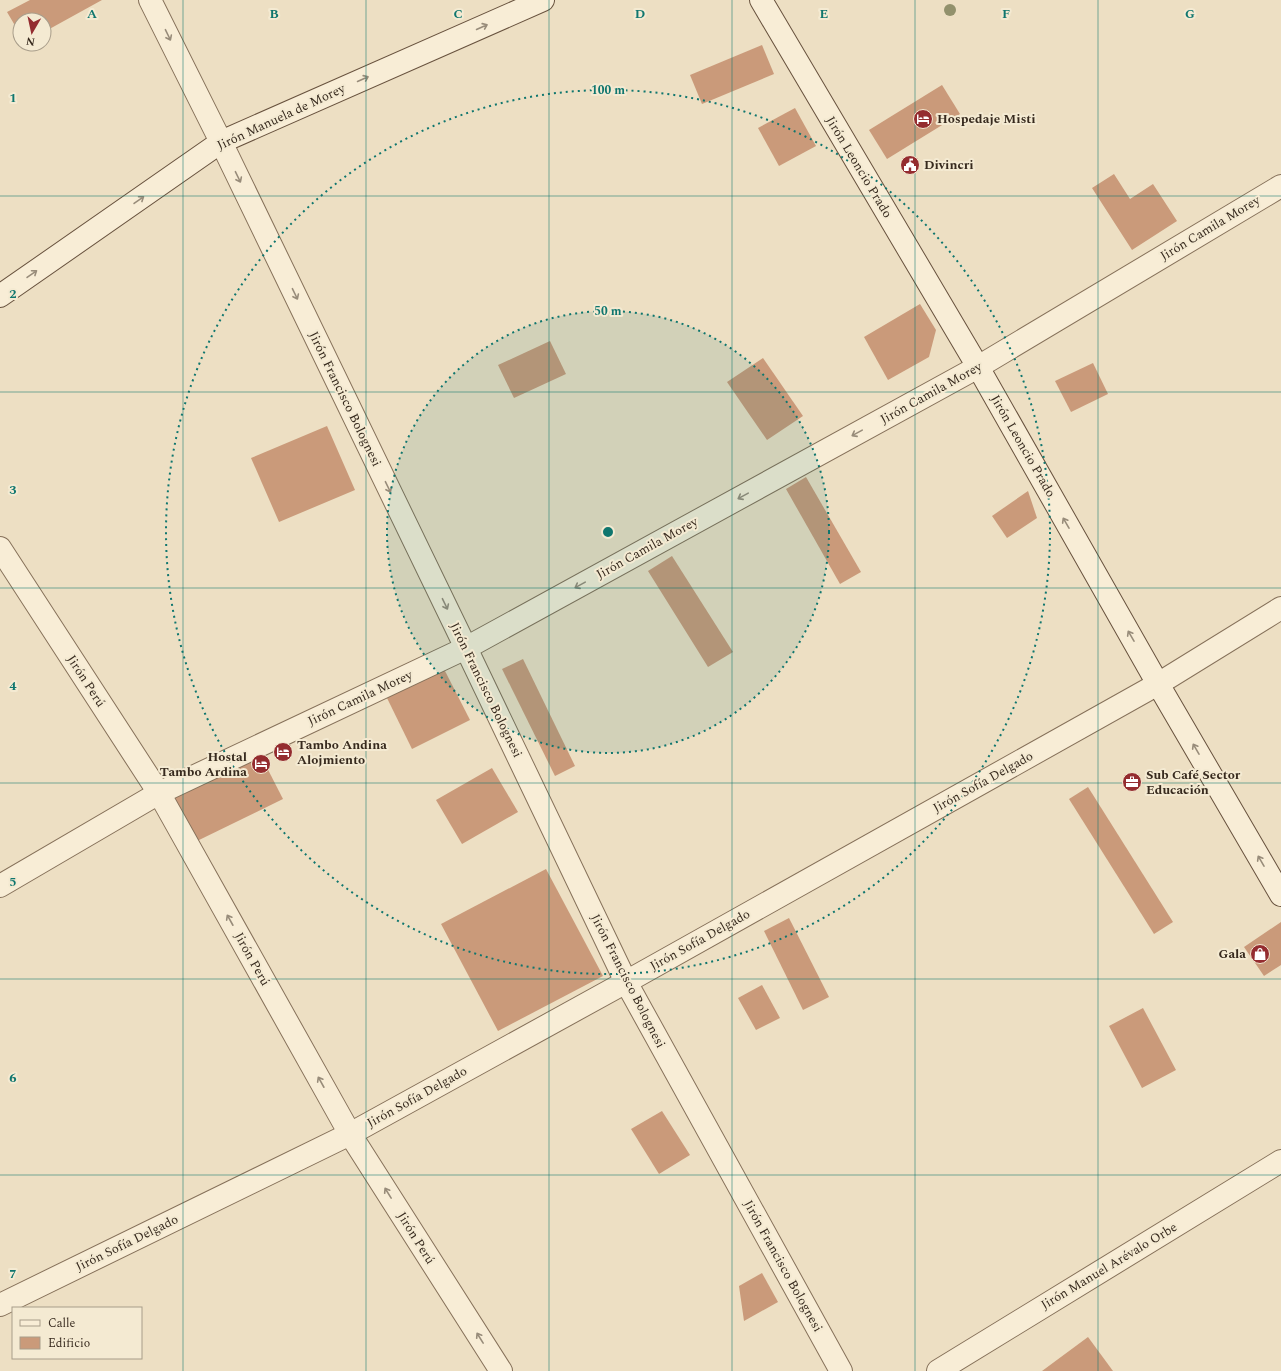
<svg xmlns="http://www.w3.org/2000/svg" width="1281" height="1371" font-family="Spectral,serif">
  <rect width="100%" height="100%" fill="#eddfc3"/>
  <!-- building -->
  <g fill="#ca9a7a">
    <polygon points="30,0 102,0 44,32 44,20 20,20 20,34 7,12"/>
    <polygon points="762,45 774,74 702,104 690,75"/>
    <polygon points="942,85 960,114 887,159 869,130"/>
    <polygon points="795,108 816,146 779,166 758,128"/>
    <polygon points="1114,174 1130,199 1153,184 1177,221 1132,250 1092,188"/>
    <polygon points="920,304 936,330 929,357 888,380 864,337"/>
    <polygon points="550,341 566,374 514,398 498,365"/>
    <polygon points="763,358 803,416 767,440 727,382"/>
    <polygon points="1093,363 1108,394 1071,412 1055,381"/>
    <polygon points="327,426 355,490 279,522 251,458"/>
    <polygon points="806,477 861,572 840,584 786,489"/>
    <polygon points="1028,491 1037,518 1007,538 992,516"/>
    <polygon points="672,556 733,652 708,667 648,571"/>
    <polygon points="523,659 575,766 555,776 502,669"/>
    <polygon points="444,669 470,720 412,749 387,698"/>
    <polygon points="261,756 283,799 197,841 175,798"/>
    <polygon points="492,768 518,812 462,844 436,800"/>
    <polygon points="1088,787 1173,922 1154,934 1069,799"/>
    <polygon points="546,869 603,976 498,1031 441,924"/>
    <polygon points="789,918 829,997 803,1010 764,931"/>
    <polygon points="1281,922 1281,965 1264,976 1244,947"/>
    <polygon points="762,985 780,1018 756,1030 738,998"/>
    <polygon points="1143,1008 1176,1070 1142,1088 1109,1026"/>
    <polygon points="662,1111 690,1155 659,1174 631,1129"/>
    <polygon points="762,1273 778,1302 744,1321 739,1286"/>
    <polygon points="1088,1337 1113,1371 1042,1371"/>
  </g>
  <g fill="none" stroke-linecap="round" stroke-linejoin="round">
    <!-- street casing -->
    <g stroke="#86715a" stroke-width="24">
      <g id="street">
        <polyline points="150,0 221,142 466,648 626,982 841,1371"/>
        <polyline points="0,548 159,793 350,1134 501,1371"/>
        <polyline points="0,886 159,793 466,648 978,367 1281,186"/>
        <polyline points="0,1305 350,1134 626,982 1158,684 1281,608"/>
        <polyline points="938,1371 1281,1161"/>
      </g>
    </g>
    <!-- secondary casing -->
    <g stroke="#68523e" stroke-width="24">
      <g id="secondary">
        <polyline points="761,0 978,367 1158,684 1281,895"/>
        <polyline points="0,296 221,142 543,0"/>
      </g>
    </g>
    <!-- street -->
    <use href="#street" stroke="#f8edd6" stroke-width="22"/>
    <!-- secondary -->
    <use href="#secondary" stroke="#f8edd6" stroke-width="22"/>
  </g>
  <!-- trees -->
  <circle fill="#92916c" cx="950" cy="10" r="6"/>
  <!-- one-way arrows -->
  <defs><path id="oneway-shaft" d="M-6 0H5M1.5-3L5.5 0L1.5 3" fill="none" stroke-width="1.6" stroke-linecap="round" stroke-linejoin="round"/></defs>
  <g stroke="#988c7a">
    <use href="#oneway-shaft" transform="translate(482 27) rotate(-24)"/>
    <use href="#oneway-shaft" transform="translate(168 35) rotate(64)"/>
    <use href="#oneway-shaft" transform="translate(363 79) rotate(-24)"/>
    <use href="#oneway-shaft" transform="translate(238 177) rotate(64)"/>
    <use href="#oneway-shaft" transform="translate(139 200) rotate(-35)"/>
    <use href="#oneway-shaft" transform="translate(32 274) rotate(-35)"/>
    <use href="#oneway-shaft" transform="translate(295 294) rotate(64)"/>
    <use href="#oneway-shaft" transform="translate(857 433) rotate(151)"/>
    <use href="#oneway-shaft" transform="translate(388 487) rotate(64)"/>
    <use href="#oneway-shaft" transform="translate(743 496) rotate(151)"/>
    <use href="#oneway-shaft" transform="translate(1066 523) rotate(-120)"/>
    <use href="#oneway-shaft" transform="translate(580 585) rotate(151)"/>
    <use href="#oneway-shaft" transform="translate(445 604) rotate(64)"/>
    <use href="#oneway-shaft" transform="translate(1131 636) rotate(-120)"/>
    <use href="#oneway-shaft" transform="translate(1196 749) rotate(-120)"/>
    <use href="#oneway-shaft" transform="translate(1261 861) rotate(-120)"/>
    <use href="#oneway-shaft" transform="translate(230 920) rotate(-119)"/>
    <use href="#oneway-shaft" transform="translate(321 1082) rotate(-119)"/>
    <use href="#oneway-shaft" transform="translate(388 1193) rotate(-122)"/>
    <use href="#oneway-shaft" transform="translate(480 1338) rotate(-122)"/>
  </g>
  <!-- grid -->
  <path fill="none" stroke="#0f766e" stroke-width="1" stroke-opacity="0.55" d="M183,0V1371M366,0V1371M549,0V1371M732,0V1371M915,0V1371M1098,0V1371M0,196H1281M0,392H1281M0,588H1281M0,783H1281M0,979H1281M0,1175H1281"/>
  <!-- distance rings -->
  <circle cx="608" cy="532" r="221" fill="#0f766e" fill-opacity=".12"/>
  <g fill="none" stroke="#0f766e" stroke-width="2" stroke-dasharray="2 4">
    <circle cx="608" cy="532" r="221"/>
    <circle cx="608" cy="532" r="442"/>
  </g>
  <!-- icons -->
  <defs>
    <g id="hotel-disc" transform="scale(1)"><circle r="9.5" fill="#942c2f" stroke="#f4ead2"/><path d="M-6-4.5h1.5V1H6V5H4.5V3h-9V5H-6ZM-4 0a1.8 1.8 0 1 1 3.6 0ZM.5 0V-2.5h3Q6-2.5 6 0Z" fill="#fff"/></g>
    <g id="civic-disc" transform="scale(1)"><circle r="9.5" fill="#942c2f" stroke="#f4ead2"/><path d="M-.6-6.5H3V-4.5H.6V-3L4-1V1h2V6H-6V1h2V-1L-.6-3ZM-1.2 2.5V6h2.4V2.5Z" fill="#fff"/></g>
    <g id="office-disc" transform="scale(1)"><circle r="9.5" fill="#942c2f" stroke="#f4ead2"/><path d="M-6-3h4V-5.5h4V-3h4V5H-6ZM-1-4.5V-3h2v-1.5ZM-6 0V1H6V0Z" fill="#fff"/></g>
    <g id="shop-disc" transform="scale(1)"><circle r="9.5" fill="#942c2f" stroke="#f4ead2"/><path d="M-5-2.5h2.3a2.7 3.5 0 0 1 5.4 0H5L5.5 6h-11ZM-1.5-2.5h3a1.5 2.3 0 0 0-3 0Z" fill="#fff"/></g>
  </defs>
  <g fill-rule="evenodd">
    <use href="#hotel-disc" x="923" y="119"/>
    <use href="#civic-disc" x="910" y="165"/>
    <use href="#hotel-disc" x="283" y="752"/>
    <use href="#hotel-disc" x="261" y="764"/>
    <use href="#office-disc" x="1132" y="782"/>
    <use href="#shop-disc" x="1260" y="954"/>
  </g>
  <g text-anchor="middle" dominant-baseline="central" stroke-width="4" stroke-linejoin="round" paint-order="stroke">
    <!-- street labels -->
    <g font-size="13" fill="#372a1e" stroke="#f4ead2">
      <text transform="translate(281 117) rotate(-25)">Jirón Manuela de Morey</text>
      <text transform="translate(859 167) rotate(59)">Jirón Leoncio Prado</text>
      <text transform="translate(1210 228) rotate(-31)">Jirón Camila Morey</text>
      <text transform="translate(931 393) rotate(-29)">Jirón Camila Morey</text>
      <text transform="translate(345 399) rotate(64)">Jirón Francisco Bolognesi</text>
      <text transform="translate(1023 446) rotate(60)">Jirón Leoncio Prado</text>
      <text transform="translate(647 548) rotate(-29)">Jirón Camila Morey</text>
      <text transform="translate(86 681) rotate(57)">Jirón Perú</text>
      <text transform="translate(486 690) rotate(64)">Jirón Francisco Bolognesi</text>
      <text transform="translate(360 698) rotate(-25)">Jirón Camila Morey</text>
      <text transform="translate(983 782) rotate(-29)">Jirón Sofía Delgado</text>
      <text transform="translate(700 940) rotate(-29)">Jirón Sofía Delgado</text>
      <text transform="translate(252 959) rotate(61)">Jirón Perú</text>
      <text transform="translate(628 981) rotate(63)">Jirón Francisco Bolognesi</text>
      <text transform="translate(417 1097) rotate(-29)">Jirón Sofía Delgado</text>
      <text transform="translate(416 1238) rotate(58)">Jirón Perú</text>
      <text transform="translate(127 1243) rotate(-26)">Jirón Sofía Delgado</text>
      <text transform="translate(783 1266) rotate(61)">Jirón Francisco Bolognesi</text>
      <text transform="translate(1109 1266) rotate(-31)">Jirón Manuel Arévalo Orbe</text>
    </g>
    <!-- poi labels -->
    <g font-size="13" font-weight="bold" fill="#372a1e" stroke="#f4ead2" text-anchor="start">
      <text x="937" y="119">Hospedaje Misti</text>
      <text x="924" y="165">Divincri</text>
      <text x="297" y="745">Tambo Andina<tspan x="297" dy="15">Alojmiento</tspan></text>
      <text x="247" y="757" text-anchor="end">Hostal<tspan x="247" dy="15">Tambo Ardina</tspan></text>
      <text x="1146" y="775">Sub Café Sector<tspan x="1146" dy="15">Educación</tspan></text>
      <text x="1246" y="954" text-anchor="end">Gala</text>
    </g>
  </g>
  <g font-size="13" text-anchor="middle" font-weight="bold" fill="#0f766e" stroke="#f4ead2" stroke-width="4" stroke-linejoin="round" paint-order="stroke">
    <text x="92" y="18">A</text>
    <text x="274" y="18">B</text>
    <text x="458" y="18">C</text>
    <text x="640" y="18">D</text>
    <text x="824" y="18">E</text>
    <text x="1006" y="18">F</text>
    <text x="1190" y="18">G</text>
    <text x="13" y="102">1</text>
    <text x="13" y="298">2</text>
    <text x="13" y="494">3</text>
    <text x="13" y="690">4</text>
    <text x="13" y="886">5</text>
    <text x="13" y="1082">6</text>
    <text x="13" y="1278">7</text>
  </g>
  <circle cx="608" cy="532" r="6" fill="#0f766e" stroke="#f4ead2" stroke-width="2"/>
  <g font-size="12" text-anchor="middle" font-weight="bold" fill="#0f766e" stroke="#f4ead2" stroke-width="4" stroke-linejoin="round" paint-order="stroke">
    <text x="608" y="94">100 m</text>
    <text x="608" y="315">50 m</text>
  </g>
  <!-- legend -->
  <rect x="12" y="1307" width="130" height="52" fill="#f4ead2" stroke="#a89d8a"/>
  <rect x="20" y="1320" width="20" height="6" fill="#f8edd6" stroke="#a89d8a"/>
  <text x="48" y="1327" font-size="12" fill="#372a1e">Calle</text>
  <rect x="20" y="1337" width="20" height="12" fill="#ca9a7a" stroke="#a89d8a"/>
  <text x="48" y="1347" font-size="12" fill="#372a1e">Edificio</text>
  <!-- north arrow -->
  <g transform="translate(32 32) rotate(189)"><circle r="19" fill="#f4ead2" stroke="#a89d8a"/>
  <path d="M0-3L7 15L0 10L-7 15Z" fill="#942c2f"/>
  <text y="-6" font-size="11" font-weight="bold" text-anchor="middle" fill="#372a1e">N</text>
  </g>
</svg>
